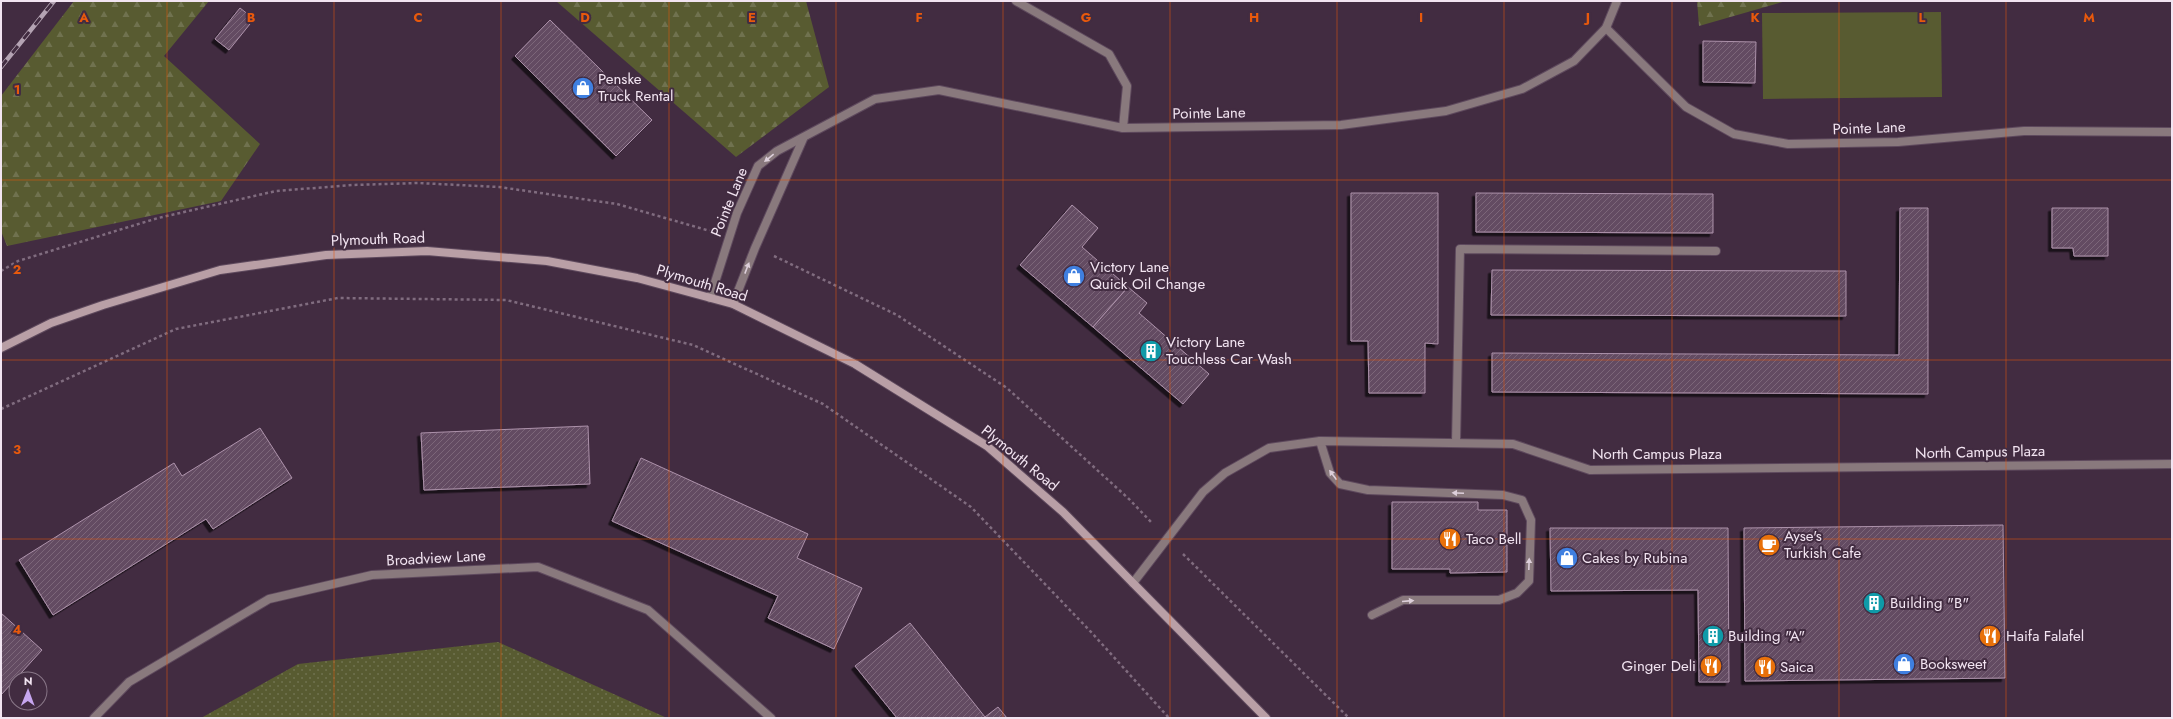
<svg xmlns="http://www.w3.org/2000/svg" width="2173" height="719" font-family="Jost,sans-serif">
  <defs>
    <pattern id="grass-dots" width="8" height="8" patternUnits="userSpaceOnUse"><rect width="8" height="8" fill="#585b31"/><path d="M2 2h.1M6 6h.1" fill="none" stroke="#70724f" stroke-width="1.8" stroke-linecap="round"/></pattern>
    <pattern id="forest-firs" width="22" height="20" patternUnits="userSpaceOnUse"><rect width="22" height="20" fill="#585b31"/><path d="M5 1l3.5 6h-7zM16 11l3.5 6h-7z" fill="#70724f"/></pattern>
    <pattern id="building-hatch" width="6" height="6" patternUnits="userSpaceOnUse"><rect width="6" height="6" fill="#644c62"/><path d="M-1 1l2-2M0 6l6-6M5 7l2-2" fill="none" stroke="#7b6679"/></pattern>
    <filter id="shadow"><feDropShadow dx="-3.5" dy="3.5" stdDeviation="0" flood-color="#0009"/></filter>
  </defs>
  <rect width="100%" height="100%" fill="#422c41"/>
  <!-- grass -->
  <polygon fill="url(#grass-dots)" points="498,642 667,718 201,718 298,664"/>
  <!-- forest -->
  <g fill="url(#forest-firs)">
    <polygon points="74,1 209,1 164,56 260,144 221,201 7,246 1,231 1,96"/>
    <polygon points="556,1 806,1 829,87 736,157"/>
    <polygon points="1697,1 1786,1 1699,26"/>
  </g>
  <!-- green -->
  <polygon fill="#585b31" points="1941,12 1942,97 1763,99 1762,13"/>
  <!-- building -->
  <g fill="url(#building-hatch)" stroke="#ad92ab" filter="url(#shadow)">
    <polygon points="240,8 254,19 229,50 215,39"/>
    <polygon points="550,20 652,120 616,156 515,56"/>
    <polygon points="1703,41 1756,42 1755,83 1703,82"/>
    <polygon points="1351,193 1438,193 1438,344 1425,343 1425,393 1369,393 1368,341 1351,341"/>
    <polygon points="1476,193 1713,194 1713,233 1476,232"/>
    <polygon points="1072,205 1098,228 1082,247 1128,287 1093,327 1020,265"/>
    <polygon points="1900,208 1928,208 1928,394 1492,392 1492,353 1899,355"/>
    <polygon points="2052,208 2108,208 2108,256 2074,256 2073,248 2052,248"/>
    <polygon points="1492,270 1846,271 1846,316 1491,315"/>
    <polygon points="1128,287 1147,303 1139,313 1209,374 1183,404 1093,327"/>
    <polygon points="588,426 590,484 424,490 421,433"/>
    <polygon points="260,428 292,478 213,529 206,519 53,615 19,560 174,463 182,476"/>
    <polygon points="641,458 808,534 797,558 862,588 834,649 768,618 778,596 612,521"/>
    <polygon points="1392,502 1478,502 1478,510 1507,510 1507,572 1450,573 1450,569 1392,569"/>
    <polygon points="2003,525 2005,678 1745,681 1744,528"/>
    <polygon points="1550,528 1728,528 1729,682 1699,682 1698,590 1551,591"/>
    <polygon points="1,613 42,650 1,695"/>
    <polygon points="910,623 985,717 998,707 1007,718 897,718 855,666"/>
  </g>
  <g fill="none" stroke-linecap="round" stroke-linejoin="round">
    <!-- lane casing -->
    <g stroke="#5e495d" stroke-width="10">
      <g id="lane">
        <polyline points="1320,441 1330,473 1340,484 1368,490 1503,495 1522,500 1531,520 1529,581 1517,593 1499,600 1403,600 1372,615"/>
        <polyline points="1456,443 1460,249 1716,251"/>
      </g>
    </g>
    <!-- street casing -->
    <g stroke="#5e495d" stroke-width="10">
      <g id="street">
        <polyline points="1016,1 1109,54 1127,86 1123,128"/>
        <polyline points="1606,28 1686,107 1734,134 1788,144 1898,142 2024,131 2172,132"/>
        <polyline points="710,298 737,213 758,166 777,151 875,99 939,90 1123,128 1341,125 1446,111 1522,89 1574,61 1606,28 1617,1"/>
        <polyline points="733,304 755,248 803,139"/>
        <polyline points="1133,583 1203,492 1225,473 1269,448 1320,441 1513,444 1590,470 2172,464"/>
        <polyline points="94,718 129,682 269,599 372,575 538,567 648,610 771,718"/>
      </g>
    </g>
    <!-- secondary casing -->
    <g stroke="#5e495d" stroke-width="10">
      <polyline id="secondary" points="1,348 51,323 103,305 220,270 326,255 427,251 547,261 637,278 733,304 855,364 987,446 1063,512 1266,718"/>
    </g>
    <!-- path -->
    <g stroke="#806c7f" stroke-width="2.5" stroke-dasharray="3 3" stroke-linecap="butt">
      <polyline points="774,256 897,315 1007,388 1129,499 1152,523"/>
      <polyline points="1,271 18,261 158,218 276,191 353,185 418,183 499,187 617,204 710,231"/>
      <polyline points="1,409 176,329 338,298 506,300 693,345 823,404 971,507 1092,633 1169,718"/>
      <polyline points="1183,554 1349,718"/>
    </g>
    <!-- lane -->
    <use href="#lane" stroke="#89797d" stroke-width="8"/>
    <!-- street -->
    <use href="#street" stroke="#89797d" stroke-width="8"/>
    <!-- secondary -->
    <use href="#secondary" stroke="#b99fa6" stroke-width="8"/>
    <!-- rail casing -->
    <g stroke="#b4a3b3" stroke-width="4.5">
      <polyline id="rail" points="1,67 54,1"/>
    </g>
    <!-- rail -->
    <use href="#rail" stroke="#422c41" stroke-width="3" stroke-dasharray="9" stroke-linecap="butt"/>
  </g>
  <!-- one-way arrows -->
  <defs><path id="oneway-solid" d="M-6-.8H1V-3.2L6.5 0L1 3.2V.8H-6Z"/></defs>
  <g fill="#ddcfda">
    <use href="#oneway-solid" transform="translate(769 158) rotate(141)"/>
    <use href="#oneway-solid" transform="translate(747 268) rotate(-69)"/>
    <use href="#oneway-solid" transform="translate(1333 475) rotate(-127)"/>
    <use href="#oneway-solid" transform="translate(1458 493) rotate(-178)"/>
    <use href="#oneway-solid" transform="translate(1529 564) rotate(-88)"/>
    <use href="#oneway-solid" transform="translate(1408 601) rotate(-5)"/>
  </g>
  <!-- grid -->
  <path fill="none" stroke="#e8590c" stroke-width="1" stroke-opacity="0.55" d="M167,1V718M334,1V718M501,1V718M669,1V718M836,1V718M1003,1V718M1170,1V718M1337,1V718M1504,1V718M1672,1V718M1839,1V718M2006,1V718M1,180H2172M1,360H2172M1,539H2172"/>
  <!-- icons -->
  <defs>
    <g id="shop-disc" transform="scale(1.15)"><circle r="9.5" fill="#3f7fe0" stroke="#422c41"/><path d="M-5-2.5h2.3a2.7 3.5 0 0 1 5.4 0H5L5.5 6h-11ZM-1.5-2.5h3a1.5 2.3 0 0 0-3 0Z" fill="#fff"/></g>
    <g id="building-disc" transform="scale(1.15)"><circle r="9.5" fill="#0f9aa8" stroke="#422c41"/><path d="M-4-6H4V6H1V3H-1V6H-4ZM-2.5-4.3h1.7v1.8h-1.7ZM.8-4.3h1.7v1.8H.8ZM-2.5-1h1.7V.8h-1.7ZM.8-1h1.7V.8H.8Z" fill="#fff"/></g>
    <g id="restaurant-disc" transform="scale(1.15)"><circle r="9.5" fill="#e8710a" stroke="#422c41"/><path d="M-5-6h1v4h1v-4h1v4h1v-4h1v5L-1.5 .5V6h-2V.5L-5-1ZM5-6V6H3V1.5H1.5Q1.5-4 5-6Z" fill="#fff"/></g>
    <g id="cafe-disc" transform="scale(1.15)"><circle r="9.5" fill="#e8710a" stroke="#422c41"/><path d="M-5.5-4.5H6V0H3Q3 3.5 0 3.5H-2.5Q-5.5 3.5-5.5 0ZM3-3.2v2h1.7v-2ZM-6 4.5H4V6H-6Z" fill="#fff"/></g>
  </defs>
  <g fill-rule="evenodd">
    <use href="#shop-disc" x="583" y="88"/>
    <use href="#shop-disc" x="1074" y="276"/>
    <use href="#building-disc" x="1151" y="351"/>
    <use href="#restaurant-disc" x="1450" y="539"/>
    <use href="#cafe-disc" x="1769" y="545"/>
    <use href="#shop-disc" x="1567" y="558"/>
    <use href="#building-disc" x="1874" y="603"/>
    <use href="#building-disc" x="1713" y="636"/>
    <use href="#restaurant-disc" x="1990" y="636"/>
    <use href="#shop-disc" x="1904" y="664"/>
    <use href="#restaurant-disc" x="1711" y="666"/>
    <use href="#restaurant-disc" x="1765" y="667"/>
  </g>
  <g text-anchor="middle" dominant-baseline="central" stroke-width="4" stroke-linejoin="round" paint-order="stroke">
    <!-- poi labels -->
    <g font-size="15" fill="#f2e4f1" stroke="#422c41" text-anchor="start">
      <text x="598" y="79">Penske<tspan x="598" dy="17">Truck Rental</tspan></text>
      <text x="1090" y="267">Victory Lane<tspan x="1090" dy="17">Quick Oil Change</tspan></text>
      <text x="1166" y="342">Victory Lane<tspan x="1166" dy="17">Touchless Car Wash</tspan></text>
      <text x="1784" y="536">Ayse's<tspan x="1784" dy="17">Turkish Cafe</tspan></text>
      <text x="1466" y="539">Taco Bell</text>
      <text x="1582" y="558">Cakes by Rubina</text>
      <text x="1890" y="603">Building "B"</text>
      <text x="1728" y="636">Building "A"</text>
      <text x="2006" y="636">Haifa Falafel</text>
      <text x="1920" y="664">Booksweet</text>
      <text x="1696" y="666" text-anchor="end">Ginger Deli</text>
      <text x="1780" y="667">Saica</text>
    </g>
    <!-- street labels -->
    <g font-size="15" fill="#f2e4f1" stroke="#422c41">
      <text transform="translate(1209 113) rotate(-1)">Pointe Lane</text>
      <text transform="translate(1869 128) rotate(-2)">Pointe Lane</text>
      <text transform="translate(729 202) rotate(-68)">Pointe Lane</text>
      <text transform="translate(378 239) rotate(-2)">Plymouth Road</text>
      <text transform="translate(702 283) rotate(17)">Plymouth Road</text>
      <text transform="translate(1980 452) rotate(-1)">North Campus Plaza</text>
      <text x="1657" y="454">North Campus Plaza</text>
      <text transform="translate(1020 458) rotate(39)">Plymouth Road</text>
      <text transform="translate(436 558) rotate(-3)">Broadview Lane</text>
    </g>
  </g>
  <g font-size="13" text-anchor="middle" font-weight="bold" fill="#e8590c" stroke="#422c41" stroke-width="4" stroke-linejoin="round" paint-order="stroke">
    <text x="84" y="22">A</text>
    <text x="251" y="22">B</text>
    <text x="418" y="22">C</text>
    <text x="585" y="22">D</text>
    <text x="752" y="22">E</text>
    <text x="919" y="22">F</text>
    <text x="1086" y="22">G</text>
    <text x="1254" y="22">H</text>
    <text x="1421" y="22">I</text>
    <text x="1588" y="22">J</text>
    <text x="1755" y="22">K</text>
    <text x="1922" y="22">L</text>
    <text x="2089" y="22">M</text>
    <text x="17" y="94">1</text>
    <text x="17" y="274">2</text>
    <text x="17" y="454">3</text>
    <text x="17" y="634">4</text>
  </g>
  <!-- border -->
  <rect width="2173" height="719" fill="none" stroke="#f2e4f1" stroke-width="4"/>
  <!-- north arrow -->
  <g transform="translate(28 691) rotate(1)"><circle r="19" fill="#422c41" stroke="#887687"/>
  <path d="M0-3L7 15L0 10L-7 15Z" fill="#c7a6ef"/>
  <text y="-6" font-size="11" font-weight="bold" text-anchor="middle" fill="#f2e4f1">N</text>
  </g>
</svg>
